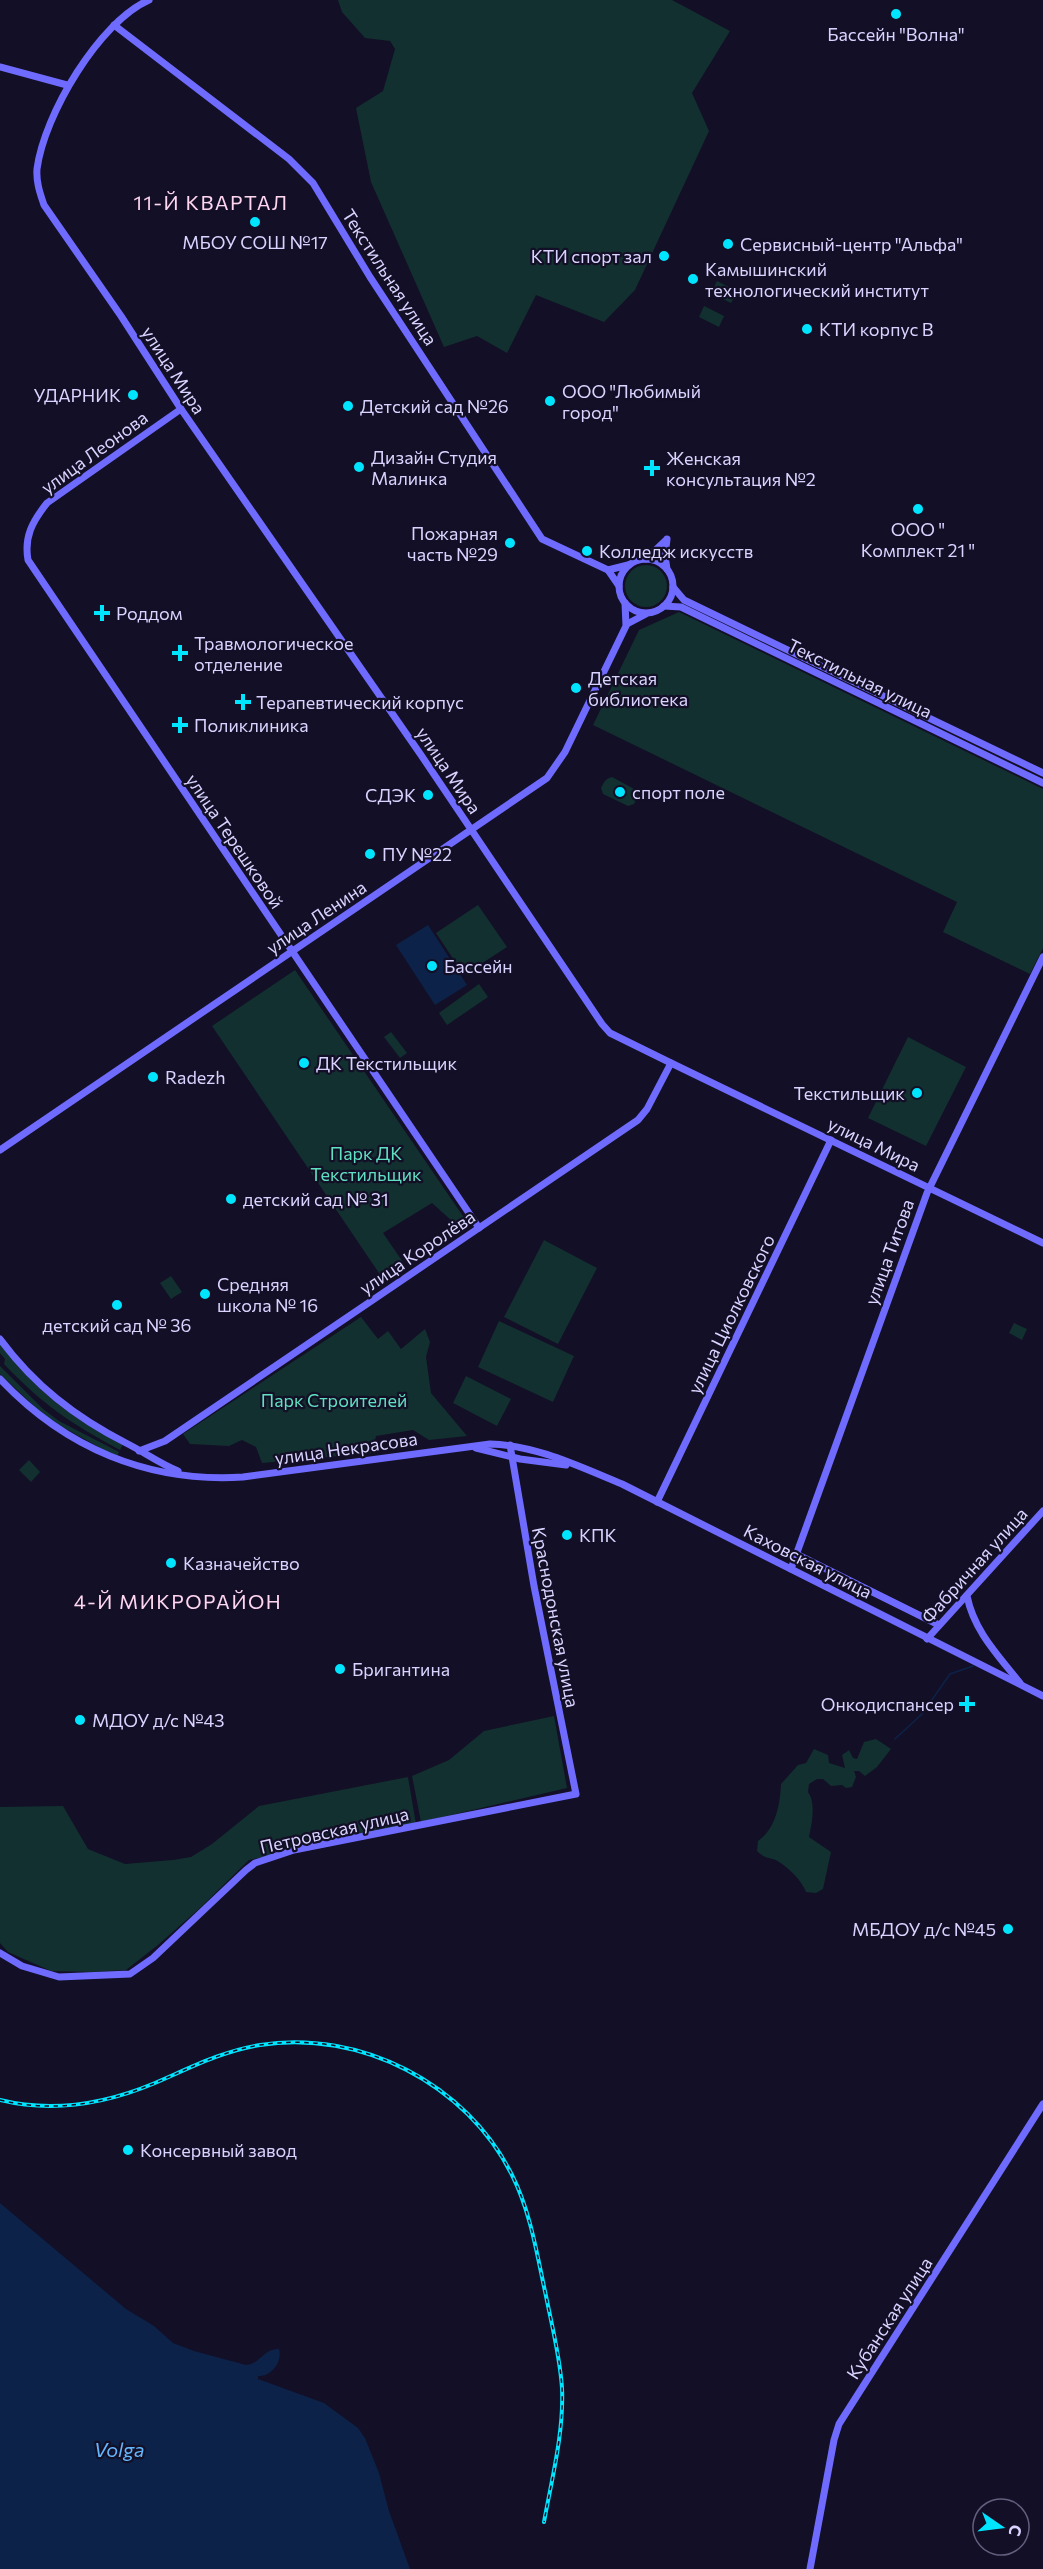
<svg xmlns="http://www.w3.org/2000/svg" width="1043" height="2569" font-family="Commissioner,sans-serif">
  <rect width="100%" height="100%" fill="#130f26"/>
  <!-- green -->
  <g fill="#12302f">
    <polygon points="338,0 672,0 730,31 692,93 709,131 635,290 604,322 536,295 507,353 477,336 444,347 371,182 356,108 383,91 395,49 390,41 365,38 342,12"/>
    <polygon points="717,281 737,291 731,303 711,293"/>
    <polygon points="704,306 724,316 719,327 699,317"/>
    <circle cx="646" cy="586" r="21"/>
    <polygon points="679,612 1043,789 1043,948 1030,974 943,932 957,902 593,725 639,630"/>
    <path d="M612,777L636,790L638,796L634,804L628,806L603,794L601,788C604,782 605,779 612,777Z"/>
    <polygon points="478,905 507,947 464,975 436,933"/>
    <polygon points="295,970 469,1225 462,1230 432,1203 383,1233 407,1268 385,1282 212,1026"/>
    <polygon points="479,984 488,997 447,1025 439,1013"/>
    <polygon points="391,1032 407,1053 400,1058 384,1037"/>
    <polygon points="908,1037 966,1067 926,1146 868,1118"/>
    <polygon points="544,1240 597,1268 558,1344 504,1317"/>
    <polygon points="171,1276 182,1292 171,1299 160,1283"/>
    <polygon points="361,1317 378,1339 388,1331 401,1349 425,1329 430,1342 426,1357 431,1393 467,1436 429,1440 413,1430 376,1436 372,1453 262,1463 256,1447 242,1440 229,1446 190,1444 183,1434"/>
    <polygon points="499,1321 574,1356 553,1402 478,1367"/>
    <polygon points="1014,1323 1027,1329 1022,1340 1009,1333"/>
    <path d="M0,1343C36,1391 69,1417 123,1444L120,1450C70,1423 43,1405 4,1364L5,1359L0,1353Z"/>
    <polygon points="0,1366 43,1409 59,1421 119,1452 117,1457 48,1419 0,1374"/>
    <polygon points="466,1376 511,1399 497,1426 453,1403"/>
    <polygon points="29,1460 40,1472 31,1482 19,1470"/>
    <polygon points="554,1716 567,1788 421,1822 412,1776 449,1760 484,1731"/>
    <path d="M876,1739L891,1749L877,1767L865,1776L859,1771H854L856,1777L852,1787L846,1788L842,1785L831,1786L823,1779H817L809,1784L808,1792C816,1803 812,1823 809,1837L831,1852L823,1889L816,1893L806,1892C802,1881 790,1869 779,1862C771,1856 767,1861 757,1851L758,1841C776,1828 780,1805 781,1784L798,1765L806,1763L814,1749L828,1755L829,1763L845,1768L842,1755L849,1750L853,1758L857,1759L864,1742Z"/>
    <polygon points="408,1777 416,1824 249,1860 201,1907 158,1945 126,1970 92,1972 51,1971 8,1952 0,1943 0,1807 63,1806 88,1849 125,1864 173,1860 191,1857 212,1844 259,1806"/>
  </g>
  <!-- water -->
  <g fill="#0c2248">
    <polygon points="428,925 467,985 435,1005 396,945"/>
    <path d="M0,2203L126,2309L154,2326L173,2343L194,2351L246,2365C260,2364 264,2348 279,2349C283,2362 271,2377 258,2376V2379L324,2403L358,2428L365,2438L379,2473L389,2511L410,2569H0Z"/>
  </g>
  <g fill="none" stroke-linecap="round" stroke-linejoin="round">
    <!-- stream -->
    <polyline stroke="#0c2248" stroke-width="1.5" points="895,1739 922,1714 950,1674 973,1666"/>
    <!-- secondary -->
    <g stroke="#6f6bff" stroke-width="7">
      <path d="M149,0C99,22 44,115 37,169C36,182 40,193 44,205L121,316L181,409L421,755L602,1024L610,1033L671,1063L1043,1243"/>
      <polyline points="114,25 289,159 313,183 370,277 542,539 608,570 619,586"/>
      <polyline points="0,67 67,85"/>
      <path d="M181,409L47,503C32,522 24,537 28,560L479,1228"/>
      <circle cx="646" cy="586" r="27"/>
      <polyline points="646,559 665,541"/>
      <polyline points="667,569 665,556 667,539"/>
      <polyline points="608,570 628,565"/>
      <polyline points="673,587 684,600 1043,773"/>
      <polyline points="664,606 681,607 1043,783"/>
      <polyline points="627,624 646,614"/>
      <polyline points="0,1150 547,778 565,752 626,626 625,603"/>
      <path d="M0,1339C34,1385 75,1417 126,1443C144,1452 160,1464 178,1471"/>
      <path d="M0,1379C65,1448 148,1483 243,1477L490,1444C536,1445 580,1467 622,1484L1043,1696"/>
      <polyline points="476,1448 520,1459 566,1465"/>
      <polyline points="139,1451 165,1441 638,1120 647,1109 671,1063"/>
      <polyline points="657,1502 831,1140"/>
      <polyline points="796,1554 939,1625"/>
      <polyline points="791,1569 927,1193 1043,957"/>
      <path d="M967,1596C974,1631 998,1655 1020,1683"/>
      <polyline points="927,1639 1043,1511"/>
      <polyline points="0,1953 22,1966 59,1977 130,1974 153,1958 246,1870 255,1863 294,1850 576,1794 534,1586 510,1445"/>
      <polyline points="810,2569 834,2440 839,2424 1043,2104"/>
    </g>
    <!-- rail casing -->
    <g stroke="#00e5ff" stroke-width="4">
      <path id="rail" d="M0,2100C53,2113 105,2104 155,2083C190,2068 222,2051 260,2045C360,2029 467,2084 512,2175C531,2213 537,2255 546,2296C552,2326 560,2357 562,2388C564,2432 552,2478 544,2522"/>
    </g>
    <!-- rail -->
    <use href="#rail" stroke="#130f26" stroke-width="1.5" stroke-dasharray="4.5" stroke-linecap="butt"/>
  </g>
  <!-- markers -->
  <g fill="#00e5ff" stroke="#130f26" stroke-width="2">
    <circle cx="896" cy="14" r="6"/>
    <circle cx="255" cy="222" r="6"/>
    <circle cx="728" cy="244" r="6"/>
    <circle cx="664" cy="256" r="6"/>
    <circle cx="693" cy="279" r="6"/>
    <circle cx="807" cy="329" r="6"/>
    <circle cx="133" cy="395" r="6"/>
    <circle cx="550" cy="401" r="6"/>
    <circle cx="348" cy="406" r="6"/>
    <circle cx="359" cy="467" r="6"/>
    <path d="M649 459h6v6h6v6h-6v6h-6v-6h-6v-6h6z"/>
    <circle cx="918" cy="509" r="6"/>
    <circle cx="510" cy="543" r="6"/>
    <circle cx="587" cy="551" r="6"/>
    <path d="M99 604h6v6h6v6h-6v6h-6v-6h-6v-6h6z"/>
    <path d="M177 644h6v6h6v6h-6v6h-6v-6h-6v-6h6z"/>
    <circle cx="576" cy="688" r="6"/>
    <path d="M240 693h6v6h6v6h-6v6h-6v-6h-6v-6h6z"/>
    <path d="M177 716h6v6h6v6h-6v6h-6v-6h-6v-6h6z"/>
    <circle cx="620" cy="792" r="6"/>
    <circle cx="428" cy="795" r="6"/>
    <circle cx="370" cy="854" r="6"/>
    <circle cx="432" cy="966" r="6"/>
    <circle cx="304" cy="1063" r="6"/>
    <circle cx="153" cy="1077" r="6"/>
    <circle cx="917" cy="1093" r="6"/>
    <circle cx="231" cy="1199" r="6"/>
    <circle cx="205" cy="1294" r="6"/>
    <circle cx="117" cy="1305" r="6"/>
    <circle cx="567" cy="1535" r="6"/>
    <circle cx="171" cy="1563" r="6"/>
    <circle cx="340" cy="1669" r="6"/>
    <path d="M964 1695h6v6h6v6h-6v6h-6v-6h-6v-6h6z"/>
    <circle cx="80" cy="1720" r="6"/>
    <circle cx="1008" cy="1929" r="6"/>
    <circle cx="128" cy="2150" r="6"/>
  </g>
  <g text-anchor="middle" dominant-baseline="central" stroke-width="4.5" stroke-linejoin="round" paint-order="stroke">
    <!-- poi labels -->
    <g font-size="18" fill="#d9d4ff" stroke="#130f26" text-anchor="start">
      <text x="896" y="34" text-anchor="middle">Бассейн "Волна"</text>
      <text x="255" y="242" text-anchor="middle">МБОУ СОШ №17</text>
      <text x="740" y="244">Сервисный-центр "Альфа"</text>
      <text x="652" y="256" text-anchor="end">КТИ спорт зал</text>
      <text x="705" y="269">Камышинский<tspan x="705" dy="21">технологический институт</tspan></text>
      <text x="819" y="329">КТИ корпус В</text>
      <text x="562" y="391">ООО "Любимый<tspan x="562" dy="21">город"</tspan></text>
      <text x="121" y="395" text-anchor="end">УДАРНИК</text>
      <text x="360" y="406">Детский сад №26</text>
      <text x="371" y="457">Дизайн Студия<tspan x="371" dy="21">Малинка</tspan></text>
      <text x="666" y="458">Женская<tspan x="666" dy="21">консультация №2</tspan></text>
      <text x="918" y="529" text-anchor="middle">ООО "<tspan x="918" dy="21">Комплект 21 "</tspan></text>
      <text x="498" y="533" text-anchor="end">Пожарная<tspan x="498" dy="21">часть №29</tspan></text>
      <text x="599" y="551">Колледж искусств</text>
      <text x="116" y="613">Роддом</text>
      <text x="194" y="643">Травмологическое<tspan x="194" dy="21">отделение</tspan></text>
      <text x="588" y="678">Детская<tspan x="588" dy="21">библиотека</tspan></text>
      <text x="256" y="702">Терапевтический корпус</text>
      <text x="194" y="725">Поликлиника</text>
      <text x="632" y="792">спорт поле</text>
      <text x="416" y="795" text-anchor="end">СДЭК</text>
      <text x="382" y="854">ПУ №22</text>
      <text x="444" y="966">Бассейн</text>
      <text x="316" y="1063">ДК Текстильщик</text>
      <text x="165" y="1077">Radezh</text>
      <text x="905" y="1093" text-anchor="end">Текстильщик</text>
      <text x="243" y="1199">детский сад № 31</text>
      <text x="217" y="1284">Средняя<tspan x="217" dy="21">школа № 16</tspan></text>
      <text x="117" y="1325" text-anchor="middle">детский сад № 36</text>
      <text x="579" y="1535">КПК</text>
      <text x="183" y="1563">Казначейство</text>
      <text x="352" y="1669">Бригантина</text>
      <text x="954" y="1704" text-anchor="end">Онкодиспансер</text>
      <text x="92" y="1720">МДОУ д/с №43</text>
      <text x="996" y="1929" text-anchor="end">МБДОУ д/с №45</text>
      <text x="140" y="2150">Консервный завод</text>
    </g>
    <!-- street labels -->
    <g font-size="18" fill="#d9d4ff" stroke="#130f26">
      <text transform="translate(390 277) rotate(57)">Текстильная улица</text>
      <text transform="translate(174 370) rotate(57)">улица Мира</text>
      <text transform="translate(94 452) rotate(-36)">улица Леонова</text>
      <text transform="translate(860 678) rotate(26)">Текстильная улица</text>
      <text transform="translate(449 770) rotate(56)">улица Мира</text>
      <text transform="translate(235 841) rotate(56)">улица Терешковой</text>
      <text transform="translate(316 917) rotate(-34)">улица Ленина</text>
      <text transform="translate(874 1144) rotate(26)">улица Мира</text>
      <text transform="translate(417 1252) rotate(-34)">улица Королёва</text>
      <text transform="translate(889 1252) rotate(-70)">улица Титова</text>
      <text transform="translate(731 1314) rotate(-64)">улица Циолковского</text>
      <text transform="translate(346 1448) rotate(-8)">улица Некрасова</text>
      <text transform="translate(808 1561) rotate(27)">Каховская улица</text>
      <text transform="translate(974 1565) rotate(-48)">Фабричная улица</text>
      <text transform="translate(556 1617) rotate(79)">Краснодонская улица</text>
      <text transform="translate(334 1830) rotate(-13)">Петровская улица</text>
      <text transform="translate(889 2318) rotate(-57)">Кубанская улица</text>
    </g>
    <!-- park labels -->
    <g font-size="18" fill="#5fe0c0" stroke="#130f26">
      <text x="366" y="1153">Парк ДК<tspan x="366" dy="21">Текстильщик</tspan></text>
      <text x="334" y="1400">Парк Строителей</text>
    </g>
    <!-- neighbourhood labels -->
    <g font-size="20" letter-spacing="1.5" fill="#ffd6f0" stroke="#130f26">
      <text x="211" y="202">11-Й КВАРТАЛ</text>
      <text x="178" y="1601">4-Й МИКРОРАЙОН</text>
    </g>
    <!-- water labels -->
    <g font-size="20" font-style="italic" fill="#62b6ff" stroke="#130f26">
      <text x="119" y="2449">Volga</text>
    </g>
  </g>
  <!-- north arrow -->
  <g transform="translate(1001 2527) rotate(104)"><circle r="28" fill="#130f26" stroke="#625e7d" stroke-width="1.5"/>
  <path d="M0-4.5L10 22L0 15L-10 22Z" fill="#00e5ff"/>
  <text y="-9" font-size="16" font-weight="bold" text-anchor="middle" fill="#d9d4ff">С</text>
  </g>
</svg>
